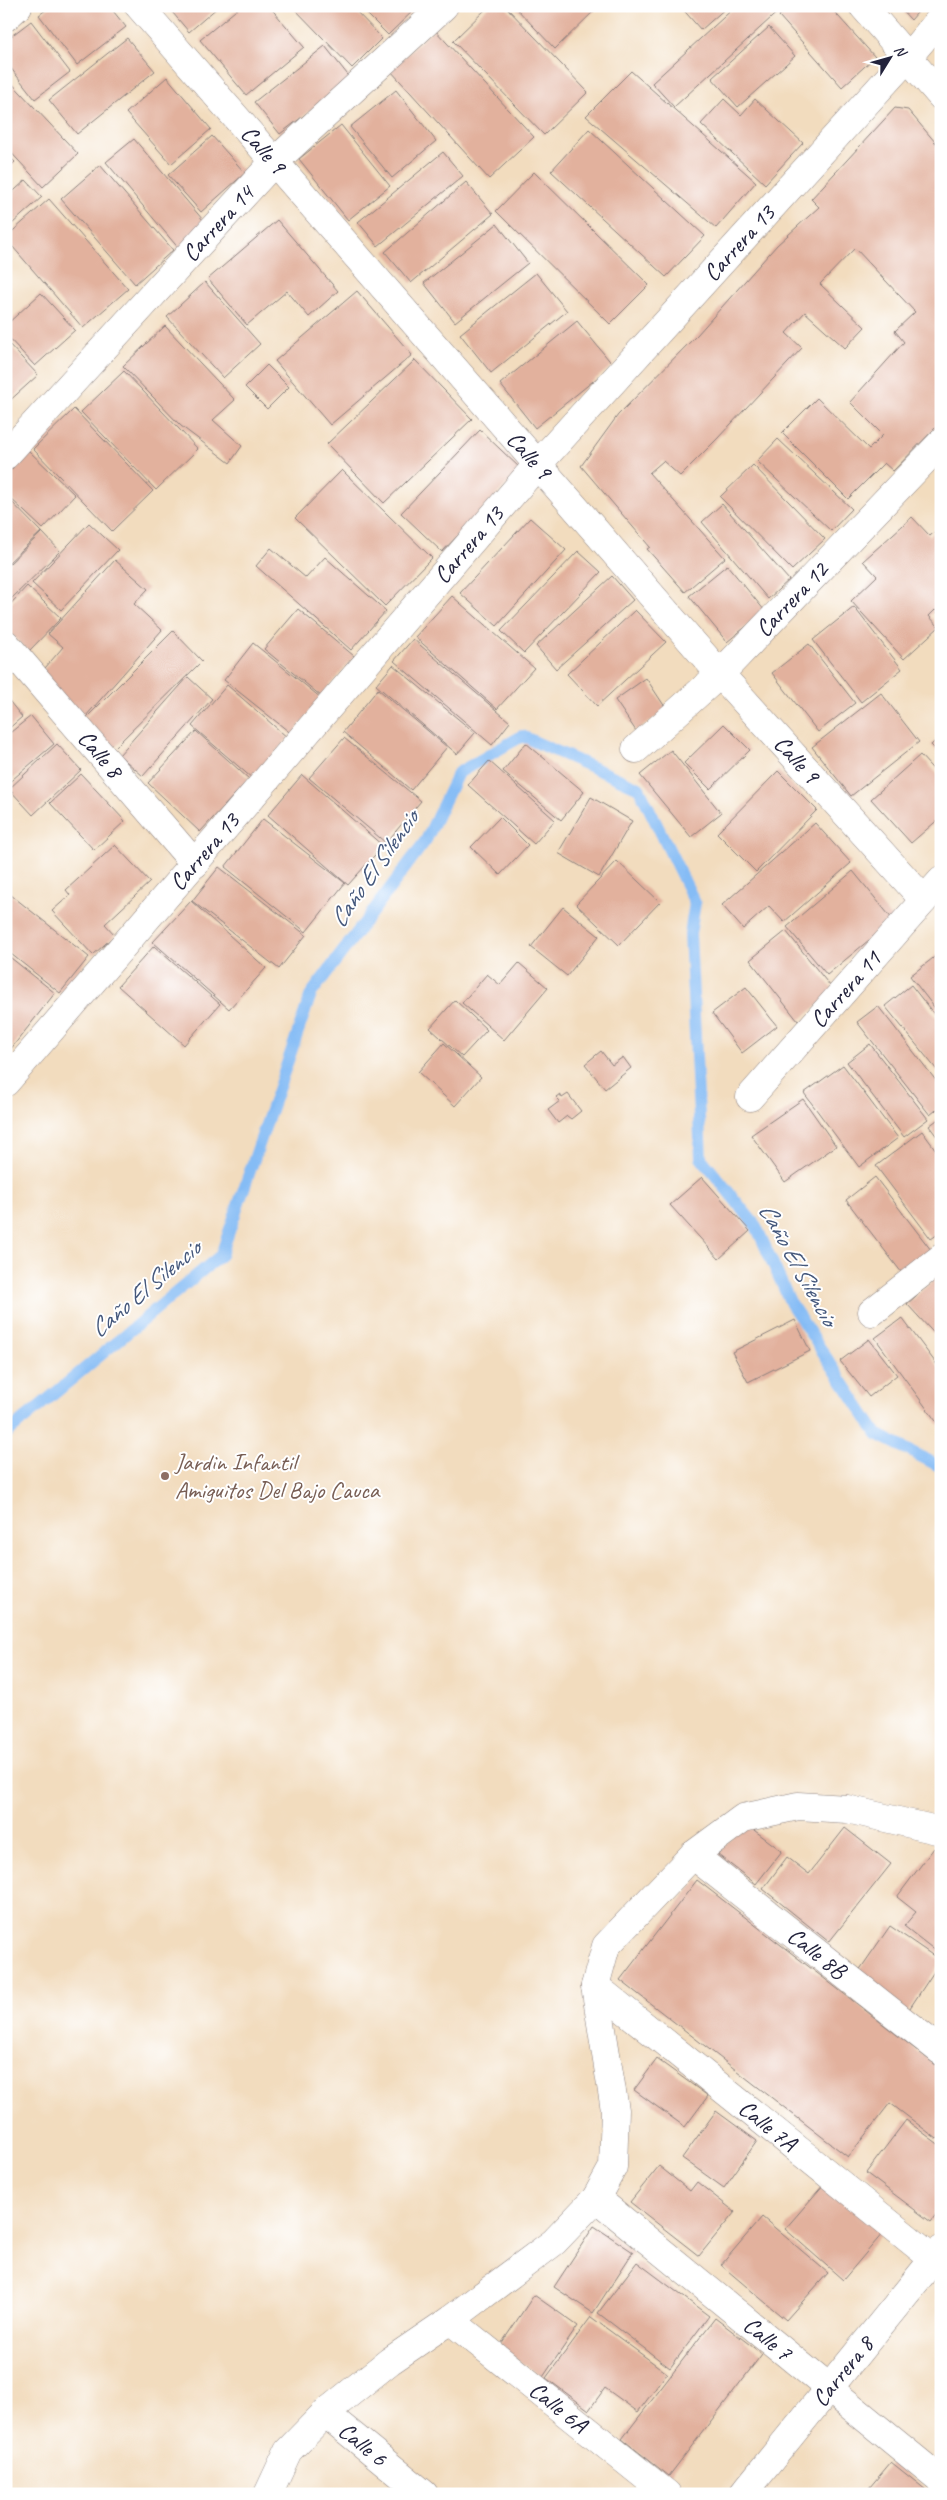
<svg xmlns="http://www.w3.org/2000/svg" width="947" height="2500" font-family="Caveat,sans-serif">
  <rect width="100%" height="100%" fill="#fff"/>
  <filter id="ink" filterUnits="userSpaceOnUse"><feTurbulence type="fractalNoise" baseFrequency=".02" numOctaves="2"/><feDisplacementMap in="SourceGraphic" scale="10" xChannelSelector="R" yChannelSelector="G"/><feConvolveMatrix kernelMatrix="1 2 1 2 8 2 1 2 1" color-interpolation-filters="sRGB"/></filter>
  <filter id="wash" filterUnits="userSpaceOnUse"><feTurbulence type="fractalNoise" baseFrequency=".0096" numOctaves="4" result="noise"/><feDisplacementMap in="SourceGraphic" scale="20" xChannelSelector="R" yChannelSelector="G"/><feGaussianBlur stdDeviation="1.12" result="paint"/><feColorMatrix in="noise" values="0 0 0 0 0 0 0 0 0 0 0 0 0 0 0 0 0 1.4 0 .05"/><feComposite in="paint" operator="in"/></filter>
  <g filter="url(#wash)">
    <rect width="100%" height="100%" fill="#f2dcbe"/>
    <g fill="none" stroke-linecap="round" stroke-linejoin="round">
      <!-- stream -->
      <polyline stroke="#85bcf5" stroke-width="12" points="6,1434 221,1255 311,994 426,840 458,773 522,736 639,788 695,903 690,934 701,1158 756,1226 791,1304 877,1434 941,1467"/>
    </g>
    <g id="blocks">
      <!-- building -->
      <g fill="#e2b19d">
        <polygon points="51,6 109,6 126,27 77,65 39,15"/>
        <polygon points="167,6 219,6 189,32"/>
        <polygon points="241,6 269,6 304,47 246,95 200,40"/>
        <polygon points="292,6 351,6 382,38 352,68"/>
        <polygon points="359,6 418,6 388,35"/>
        <polygon points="489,6 505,6 588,92 544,135 453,41"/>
        <polygon points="514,6 599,6 555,49"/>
        <polygon points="680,6 728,6 701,30"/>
        <polygon points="736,6 784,6 674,107 652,83"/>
        <polygon points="790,6 829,6 875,57 842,87 779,16"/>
        <polygon points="898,6 923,6 911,20"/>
        <polygon points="31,21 70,72 35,99 6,62 6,40"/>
        <polygon points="769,27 795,56 738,107 712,78"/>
        <polygon points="434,29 534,137 489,179 390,70"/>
        <polygon points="127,38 155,71 77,134 49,100"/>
        <polygon points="325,46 351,79 280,134 254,102"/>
        <polygon points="631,71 756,182 716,228 586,116"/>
        <polygon points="6,77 78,154 43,187 6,147"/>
        <polygon points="167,77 211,129 171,164 126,113"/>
        <polygon points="396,90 436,141 392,178 350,127"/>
        <polygon points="724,99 741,115 755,99 803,143 765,184 701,124"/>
        <polygon points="895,108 908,110 941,149 941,422 893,471 884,463 848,499 782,433 817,398 869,449 883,435 850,402 904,342 895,331 915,312 855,248 820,284 865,327 845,348 805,312 786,333 802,348 717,439 680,476 663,461 649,473 725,558 685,592 647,549 650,547 581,466 618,415 697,335 777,245 819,207 811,199"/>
        <polygon points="341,125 390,186 348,220 299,159"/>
        <polygon points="589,129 705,236 666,277 551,171"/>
        <polygon points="212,136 245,173 201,212 168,175"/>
        <polygon points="134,139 209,227 180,250 106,162"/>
        <polygon points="443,152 463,176 378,246 358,222"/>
        <polygon points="6,153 15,162 6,170"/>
        <polygon points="100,165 173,250 135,284 61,199"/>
        <polygon points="534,172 649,285 610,324 496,211"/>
        <polygon points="26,180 42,197 12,224 6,218 6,198"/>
        <polygon points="466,182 493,214 411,283 385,252"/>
        <polygon points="49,199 128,289 83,328 6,239 6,237"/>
        <polygon points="277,220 338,291 309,317 287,291 247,325 208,279"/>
        <polygon points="497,224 528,263 455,322 424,283"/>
        <polygon points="536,273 567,311 491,373 460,334"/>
        <polygon points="205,282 260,344 223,378 167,317"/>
        <polygon points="357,291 412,355 330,425 275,361"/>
        <polygon points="41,293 75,330 35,366 6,335 6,325"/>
        <polygon points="577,321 613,365 535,428 500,384"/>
        <polygon points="165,326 235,400 213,420 242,446 230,463 181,426 123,366"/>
        <polygon points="6,341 38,375 6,404"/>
        <polygon points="415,360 472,419 384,503 327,444"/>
        <polygon points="267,365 289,387 267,409 245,387"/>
        <polygon points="124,371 198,449 156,490 81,412"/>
        <polygon points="74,409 153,491 112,531 33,449"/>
        <polygon points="480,430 521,469 442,552 401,513"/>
        <polygon points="778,439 852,509 831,531 757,461"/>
        <polygon points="29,451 75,495 43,529 6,494 6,475"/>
        <polygon points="753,465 825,539 792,570 720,497"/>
        <polygon points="342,470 432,558 385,606 295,518"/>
        <polygon points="6,496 41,532 6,565"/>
        <polygon points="722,504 789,580 768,599 702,522"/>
        <polygon points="912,517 930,536 941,526 941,616 935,610 929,616 939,627 904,659 851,601 877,576 863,561"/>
        <polygon points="530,518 566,550 497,626 460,593"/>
        <polygon points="89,523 118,550 61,610 32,583"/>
        <polygon points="42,532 60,551 6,604 6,567"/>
        <polygon points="271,548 306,578 325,557 386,611 351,650 256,566"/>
        <polygon points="578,551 601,572 524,653 501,631"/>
        <polygon points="115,560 148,589 134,604 162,630 85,717 39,675 63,647 48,634"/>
        <polygon points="727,565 765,611 727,642 689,596"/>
        <polygon points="612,576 633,600 556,669 536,646"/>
        <polygon points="27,586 61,618 29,651 6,629 6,609"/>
        <polygon points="452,596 534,668 497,709 415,637"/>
        <polygon points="854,607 902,669 861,702 813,640"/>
        <polygon points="298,609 354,656 321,696 264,649"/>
        <polygon points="635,610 666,642 597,706 567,674"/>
        <polygon points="173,631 202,661 114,748 85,719"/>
        <polygon points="413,639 510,722 492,745 394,661"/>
        <polygon points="253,643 321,698 293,735 224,680"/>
        <polygon points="809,644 855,703 818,732 772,673"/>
        <polygon points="393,665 475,733 457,754 376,685"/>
        <polygon points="188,677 212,699 143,776 119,755"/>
        <polygon points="646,678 667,710 636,731 615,700"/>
        <polygon points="227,685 288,738 253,779 192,726"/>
        <polygon points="378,689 447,747 411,790 343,732"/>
        <polygon points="881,693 919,742 851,796 812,747"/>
        <polygon points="6,697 22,717 6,731"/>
        <polygon points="31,716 54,744 6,785 6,736"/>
        <polygon points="724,724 750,750 710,789 684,763"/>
        <polygon points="196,731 249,779 200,832 148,783"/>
        <polygon points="941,736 941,755 931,745"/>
        <polygon points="344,738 421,801 386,843 309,778"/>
        <polygon points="526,743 584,792 561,820 503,771"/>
        <polygon points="57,744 81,770 33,815 9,789"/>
        <polygon points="671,750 721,813 691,837 640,775"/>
        <polygon points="920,755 941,778 941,817 911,843 871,799"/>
        <polygon points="489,761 555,820 534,844 468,785"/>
        <polygon points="778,771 817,810 756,872 717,833"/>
        <polygon points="81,774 125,821 94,850 50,803"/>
        <polygon points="302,775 383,846 348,885 268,815"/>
        <polygon points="591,797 632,821 599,877 558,853"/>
        <polygon points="500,817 528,845 500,875 471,847"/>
        <polygon points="263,819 345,883 306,932 225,867"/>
        <polygon points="815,823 851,863 784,922 769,906 743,929 722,905"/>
        <polygon points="115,845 150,882 105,924 115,935 93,955 52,911 70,895 66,890"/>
        <polygon points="617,861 660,902 619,945 576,904"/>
        <polygon points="219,867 306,935 279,969 192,901"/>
        <polygon points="853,871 893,920 827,975 787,927"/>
        <polygon points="6,891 89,957 60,993 6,950"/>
        <polygon points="191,901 266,968 229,1009 153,942"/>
        <polygon points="563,907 599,936 567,976 531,947"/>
        <polygon points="786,931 835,992 798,1021 750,960"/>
        <polygon points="154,946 220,1004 184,1045 118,986"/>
        <polygon points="6,954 55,993 6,1055"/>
        <polygon points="937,955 941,960 941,1016 910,976"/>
        <polygon points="519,963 548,988 504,1040 462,1003 487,974 500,985"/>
        <polygon points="911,985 941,1023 941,1075 885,1006"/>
        <polygon points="746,987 777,1026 742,1053 712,1013"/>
        <polygon points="455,1000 487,1030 462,1057 430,1028"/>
        <polygon points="878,1006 941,1087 941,1106 930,1115 857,1022"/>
        <polygon points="444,1043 481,1077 455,1106 418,1072"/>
        <polygon points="870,1044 928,1119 904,1137 847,1062"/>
        <polygon points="601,1051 612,1065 623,1057 631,1068 605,1089 585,1064"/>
        <polygon points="843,1065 898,1138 859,1167 804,1093"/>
        <polygon points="560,1094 562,1098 568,1094 581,1111 571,1119 567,1116 558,1123 548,1110 560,1101 556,1097"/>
        <polygon points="803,1099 836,1146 785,1182 751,1135"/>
        <polygon points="941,1117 941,1142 929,1126"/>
        <polygon points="922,1131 941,1157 941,1232 931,1239 876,1166"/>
        <polygon points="702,1177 750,1231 719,1259 670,1205"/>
        <polygon points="875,1177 931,1250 902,1273 846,1200"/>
        <polygon points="941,1274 941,1341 907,1304"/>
        <polygon points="902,1318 941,1370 941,1428 875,1338"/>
        <polygon points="795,1320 810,1351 748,1382 732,1352"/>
        <polygon points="869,1339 897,1375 869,1397 840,1361"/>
        <polygon points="743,1822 782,1851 756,1884 718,1855"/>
        <polygon points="845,1828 891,1864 829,1942 763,1889 787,1857 809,1874"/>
        <polygon points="934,1848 941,1854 941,1955 904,1926 916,1912 897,1897"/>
        <polygon points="697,1880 941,2069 941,2135 937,2139 890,2103 848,2157 620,1980"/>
        <polygon points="890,1926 941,1961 906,2014 854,1978"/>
        <polygon points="657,2059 708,2096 685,2127 634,2090"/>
        <polygon points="716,2111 757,2141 724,2188 682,2158"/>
        <polygon points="906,2120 941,2146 941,2209 931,2222 866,2173"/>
        <polygon points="659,2166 690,2191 697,2182 735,2212 699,2256 630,2202"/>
        <polygon points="825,2183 883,2233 843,2280 785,2229"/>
        <polygon points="762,2217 828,2273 786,2320 721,2265"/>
        <polygon points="594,2226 633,2252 593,2313 554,2287"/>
        <polygon points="637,2262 709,2316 670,2368 598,2313"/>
        <polygon points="534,2295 578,2326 543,2377 499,2347"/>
        <polygon points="591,2317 667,2373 638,2412 605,2388 589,2410 546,2378"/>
        <polygon points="715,2318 762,2354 669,2476 622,2439"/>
        <polygon points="891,2462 931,2494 864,2494"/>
      </g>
    </g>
  </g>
  <g filter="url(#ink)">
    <use href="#blocks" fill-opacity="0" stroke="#8a7f7c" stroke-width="1"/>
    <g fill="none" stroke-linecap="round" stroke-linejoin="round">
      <!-- minor casing -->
      <g stroke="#8a7f7c" stroke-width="29">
        <g id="minor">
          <path id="s1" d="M139,6L720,674L924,900"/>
          <polyline points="863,6 941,96"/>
          <polyline points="6,17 18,6"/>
          <path id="s2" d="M6,455L273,163L444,6"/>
          <path id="s3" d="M6,644L195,864"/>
          <path id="s4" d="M636,749L720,674L941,443"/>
          <path id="s5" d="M6,1082L538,464L908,57L941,18"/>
          <path id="s6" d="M750,1097L941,881"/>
          <polyline points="872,1312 941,1258"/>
          <path id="s7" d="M693,1855L941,2051"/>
          <path id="s8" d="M595,1986L941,2265"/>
          <path id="s9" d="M596,2198L941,2480"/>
          <path id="s10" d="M450,2320L667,2494"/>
          <path id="s11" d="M325,2413L424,2494"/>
          <polyline points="268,2494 288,2451 325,2413 390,2361 450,2320 554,2242 596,2198 613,2167 615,2110 595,1986 606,1946 693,1855 743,1818 798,1806 847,1809 941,1831"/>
          <path id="s12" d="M743,2494L941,2250"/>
        </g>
      </g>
      <!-- minor -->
      <use href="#minor" stroke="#fff" stroke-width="28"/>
    </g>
  </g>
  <!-- markers -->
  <circle fill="#8d6e63" stroke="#fff" stroke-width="2" cx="165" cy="1476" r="5"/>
  <g text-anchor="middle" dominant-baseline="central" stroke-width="4" stroke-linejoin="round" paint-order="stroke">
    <!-- street labels -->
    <g font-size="24" fill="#22223b" stroke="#fff">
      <text stroke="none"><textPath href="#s1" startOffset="190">Calle 9</textPath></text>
      <text stroke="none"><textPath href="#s2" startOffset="314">Carrera 14</textPath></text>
      <text stroke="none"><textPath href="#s5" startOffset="1114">Carrera 13</textPath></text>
      <text stroke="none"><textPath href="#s1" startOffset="595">Calle 9</textPath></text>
      <text stroke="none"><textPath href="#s5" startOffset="709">Carrera 13</textPath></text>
      <text stroke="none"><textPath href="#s4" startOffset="216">Carrera 12</textPath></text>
      <text stroke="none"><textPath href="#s3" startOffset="145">Calle 8</textPath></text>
      <text stroke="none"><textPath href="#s1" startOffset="1000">Calle 9</textPath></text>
      <text stroke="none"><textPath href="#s5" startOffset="304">Carrera 13</textPath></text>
      <text stroke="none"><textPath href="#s6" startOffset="144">Carrera 11</textPath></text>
      <text stroke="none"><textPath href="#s7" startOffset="158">Calle 8B</textPath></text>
      <text stroke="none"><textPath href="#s8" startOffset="222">Calle 7A</textPath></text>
      <text stroke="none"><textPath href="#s9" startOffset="222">Calle 7</textPath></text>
      <text stroke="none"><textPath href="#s12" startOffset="158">Carrera 8</textPath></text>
      <text stroke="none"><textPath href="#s10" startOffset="139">Calle 6A</textPath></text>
      <text stroke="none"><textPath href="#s11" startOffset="49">Calle 6</textPath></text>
    </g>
    <!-- education labels -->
    <g font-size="24" fill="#785e54" stroke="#fff" text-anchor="start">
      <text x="175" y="1462">Jardin Infantil<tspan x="175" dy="28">Amiguitos Del Bajo Cauca</tspan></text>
    </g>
    <!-- water labels -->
    <g font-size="25" font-style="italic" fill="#45587c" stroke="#fff">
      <text transform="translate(374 869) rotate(-55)">Caño El Silencio</text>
      <text transform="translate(798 1264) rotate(61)">Caño El Silencio</text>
      <text transform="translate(145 1289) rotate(-40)">Caño El Silencio</text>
    </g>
  </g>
  <!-- margin -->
  <rect width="947" height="2500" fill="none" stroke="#fff" stroke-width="25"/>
  <!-- north arrow -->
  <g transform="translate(890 58) rotate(53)" stroke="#ffffff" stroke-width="4" paint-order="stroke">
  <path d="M0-4L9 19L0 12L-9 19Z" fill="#22223b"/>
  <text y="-8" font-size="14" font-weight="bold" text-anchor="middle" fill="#22223b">N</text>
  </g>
</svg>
